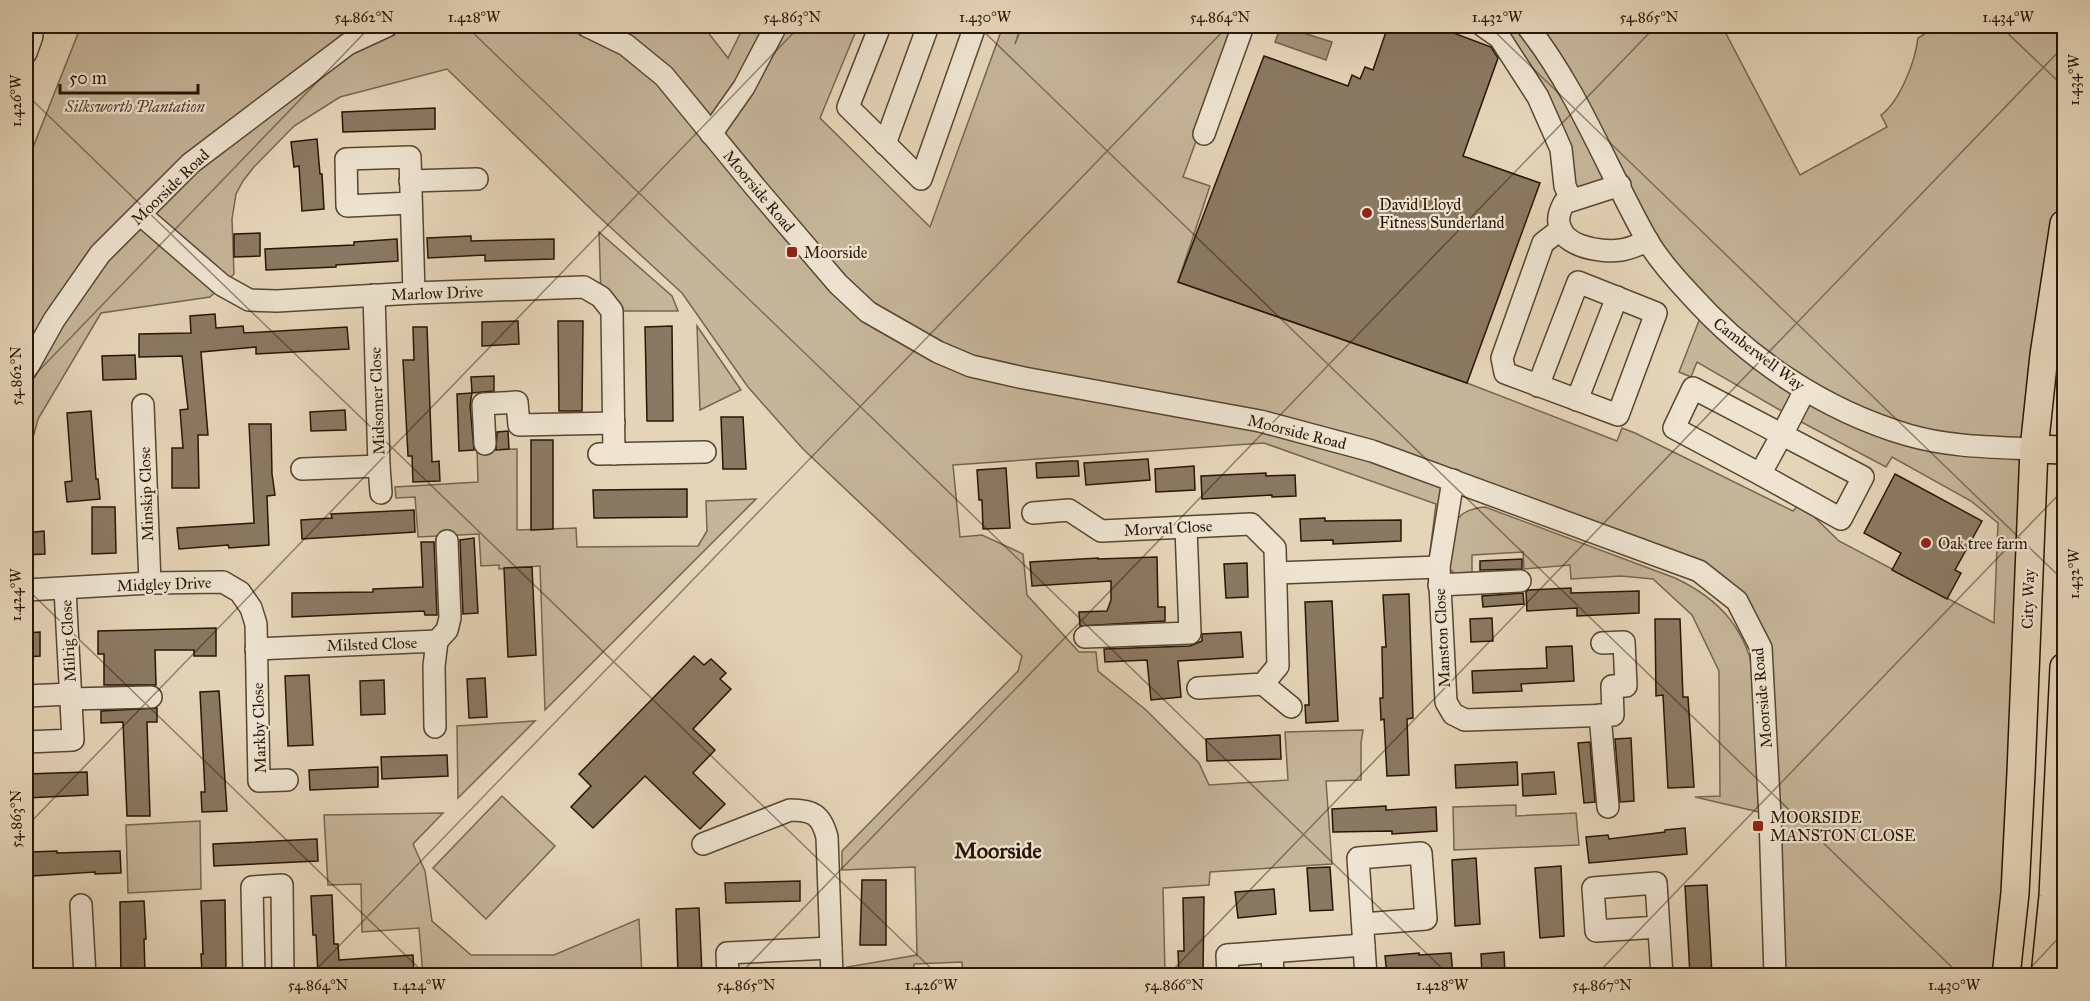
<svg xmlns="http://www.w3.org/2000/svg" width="2090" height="1001" font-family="'IM FELL Great Primer',serif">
  <rect width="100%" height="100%" fill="#e5d5b8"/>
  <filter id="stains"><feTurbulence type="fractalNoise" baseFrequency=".00333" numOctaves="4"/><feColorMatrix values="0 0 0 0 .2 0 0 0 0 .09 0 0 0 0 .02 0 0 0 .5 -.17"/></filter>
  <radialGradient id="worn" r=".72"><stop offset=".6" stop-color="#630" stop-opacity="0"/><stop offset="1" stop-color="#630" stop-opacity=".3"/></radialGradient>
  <!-- green -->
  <g fill="#c5b599" stroke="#76664e" stroke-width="1.5">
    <path d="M81,26H703L728,58L744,26H858L820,118L930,227L1003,26H1021L1015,44L1022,26H1238L1183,177L1210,186L1178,282L1467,383L1617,441L1622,428L1635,433L1793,511L1800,503L1839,541L1994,623L1998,523L1971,501L1892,457L1886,467L1792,417L1697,362L1691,377L1679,372L1700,318L1620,185L1571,200L1561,149L1483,26H1722L1800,175L1887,127L1881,115C1900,101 1915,62 1918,38L1928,32L1925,26H2064V224L2006,975H1775L1761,648L1699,571L1453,480L1440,560H1429L1436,504L1264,443L953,465L960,537L982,535L1023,554L1027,595L1079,652H1096L1098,671L1146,710L1199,763L1209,785L1288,780L1285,732L1363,730L1361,743V780L1326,781L1332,864L1210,872L1209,885L1163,888L1165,974L963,975L962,962L914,964L913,975H848L847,967L917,955L915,867L842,870V851L1018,671L1022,656L803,449L748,387L682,293L596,214L447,69L340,97L294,126L253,168L243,181L236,194L232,219L234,274L210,297L101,313L38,419L26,464V165Z"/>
    <polygon points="599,232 672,296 678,311 612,311 601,297"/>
    <polygon points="697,326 741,390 700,410"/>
    <polygon points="517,449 517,530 576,528 577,547 698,546 707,531 706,501 756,499 545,710 540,566 499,569 499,565 481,566 479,534 418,537 415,497 396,498 395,487 478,482 477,450"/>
    <path d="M1485,507L1675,578C1722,600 1747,631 1756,682L1759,812L1695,797L1720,796L1719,671L1692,615L1653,579L1621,576L1571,579L1570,565L1524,569L1523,552L1472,555V576L1456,575L1450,569L1447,563C1452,534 1448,510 1485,507Z"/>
    <polygon points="535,721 458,798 457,726"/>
    <polygon points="502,796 555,846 486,919 433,868"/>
    <polygon points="1516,805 1516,816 1576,813 1579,845 1454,850 1453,807"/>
    <polygon points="443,813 413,844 425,871 432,921 471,955 554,955 639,919 642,975 423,975 419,928 362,932 361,884 328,885 324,815"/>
    <polygon points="200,821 201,889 128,893 126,825"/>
  </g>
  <!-- water -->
  <polygon fill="#a5947b" stroke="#73624b" stroke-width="1.5" points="1281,26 1332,42 1326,60 1275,42"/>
  <!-- building -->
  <g fill="#8a7962" stroke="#281604" stroke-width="1.5">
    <polygon points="1388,26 1435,26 1491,47 1498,58 1463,156 1540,183 1467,383 1178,282 1264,56 1348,86 1352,75 1360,79 1365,67 1373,70"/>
    <polygon points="435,108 435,129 343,132 342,112"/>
    <polygon points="317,139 320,174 322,174 324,209 302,211 299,166 294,167 291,142"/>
    <polygon points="260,233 260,256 234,257 234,234"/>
    <polygon points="471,236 471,241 554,239 554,259 485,261 485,255 428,258 427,238"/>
    <polygon points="397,239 398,261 336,265 336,267 266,270 265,249 354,245 354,242"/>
    <polygon points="215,314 216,328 243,326 244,333 347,327 349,349 256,354 256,347 201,352 208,435 198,435 199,488 172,488 172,448 183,448 180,410 188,409 182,356 139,357 139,334 191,333 190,316"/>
    <polygon points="518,321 519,344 482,346 482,322"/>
    <polygon points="558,321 583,321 582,411 559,411"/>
    <polygon points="672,326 673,421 647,421 645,327"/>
    <polygon points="413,327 427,327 432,462 439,461 440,481 413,482 412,456 408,456 403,360 414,360"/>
    <polygon points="135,355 136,379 103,380 102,356"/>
    <polygon points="494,376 494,391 472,393 471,377"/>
    <polygon points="472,393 470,405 474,450 459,451 457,394"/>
    <polygon points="345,410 346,430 311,431 310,412"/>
    <polygon points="91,411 96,479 98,479 100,499 67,502 65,482 72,481 67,413"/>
    <polygon points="721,417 743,417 746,469 723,469"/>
    <polygon points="249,424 271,424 272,474 275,495 267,496 269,545 229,548 228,545 179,549 177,528 254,523"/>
    <polygon points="508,431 509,449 496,450 497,432"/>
    <polygon points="531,440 553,440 553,529 531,530"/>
    <polygon points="1148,459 1150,480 1086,485 1084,463"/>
    <polygon points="1071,461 1078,461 1079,476 1037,478 1036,463"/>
    <polygon points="1194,466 1195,490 1156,492 1155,469"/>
    <polygon points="1006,468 1010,528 983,529 982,500 979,500 977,470"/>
    <polygon points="1266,473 1266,476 1295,475 1296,496 1272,497 1272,495 1202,499 1201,476"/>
    <polygon points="1895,474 1982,521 1955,570 1961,573 1947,599 1892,570 1901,553 1864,533"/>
    <polygon points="687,489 687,517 594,518 593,490"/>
    <polygon points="92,507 115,507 116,553 92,554"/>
    <polygon points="414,510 415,532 302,539 301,520 332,518 331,514"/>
    <polygon points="1325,518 1325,521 1401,520 1401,541 1333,544 1333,540 1301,541 1300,519"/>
    <polygon points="44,531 45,554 26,555 26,533"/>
    <polygon points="474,538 478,613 463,614 460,540"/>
    <polygon points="421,542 434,542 437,615 425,615 424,611 292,617 292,593 373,592 373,589 423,587"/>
    <polygon points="1157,557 1158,607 1165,607 1165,621 1080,626 1079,612 1107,611 1111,600 1111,581 1032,586 1030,562 1098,558 1098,559"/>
    <polygon points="1522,559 1522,569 1480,570 1480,561"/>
    <polygon points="1247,563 1248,597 1226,598 1224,564"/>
    <polygon points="532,567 536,655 508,657 504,568"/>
    <polygon points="1571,588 1571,593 1639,591 1639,613 1577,616 1577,608 1527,611 1526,592 1528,590"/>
    <polygon points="1523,593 1524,604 1483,607 1482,596"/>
    <polygon points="1409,594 1413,718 1407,719 1409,775 1387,776 1384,719 1381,720 1380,698 1383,698 1382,647 1386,647 1383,595"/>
    <polygon points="1332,601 1338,721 1306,723 1305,705 1309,705 1305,602"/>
    <polygon points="1492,618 1493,641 1471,642 1470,619"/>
    <polygon points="1655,619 1680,619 1683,697 1688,697 1694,787 1668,788 1663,695 1656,696"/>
    <polygon points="216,628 216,656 194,656 194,650 155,650 156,685 104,685 104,654 98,654 98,631"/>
    <polygon points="40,632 40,656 26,657 26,633"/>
    <polygon points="1241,632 1243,657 1178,661 1181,697 1151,700 1147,660 1105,662 1104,649 1190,646 1202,641 1202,634"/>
    <polygon points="1572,646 1574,681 1521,684 1522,691 1473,693 1472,671 1547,668 1546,647"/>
    <polygon points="694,656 704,665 711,659 726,673 720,679 731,689 693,729 715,750 693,773 725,804 700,829 645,776 593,828 571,807 591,786 579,774"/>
    <polygon points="309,675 313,745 288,746 285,676"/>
    <polygon points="485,678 487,717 469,718 467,679"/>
    <polygon points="384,680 385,714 361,715 360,681"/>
    <polygon points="219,691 227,811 202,812 201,792 205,792 200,692"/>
    <polygon points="157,708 157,722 147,722 150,816 127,816 123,722 101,723 101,711"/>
    <polygon points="1280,735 1281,759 1207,761 1206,739"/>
    <polygon points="1631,738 1634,801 1620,802 1615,739"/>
    <polygon points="1590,742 1595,802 1584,803 1578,743"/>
    <polygon points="447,755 448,776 382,779 381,757"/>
    <polygon points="1517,762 1518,785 1456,788 1455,765"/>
    <polygon points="378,767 378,787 310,790 309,770"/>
    <polygon points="87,772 88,795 26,798 26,774"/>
    <polygon points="1554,772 1556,794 1523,796 1522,774"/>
    <polygon points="1386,806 1386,810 1436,807 1437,831 1392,834 1392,831 1333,832 1332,809"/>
    <polygon points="1685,828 1687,854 1589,863 1586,837 1608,835 1609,839 1665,832 1665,830"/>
    <polygon points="317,839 318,861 214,866 213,844"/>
    <polygon points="57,851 57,853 120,851 121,873 95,874 95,872 33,876 31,852"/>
    <polygon points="1476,858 1480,924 1455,926 1452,860"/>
    <polygon points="1561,866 1564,936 1540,938 1535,868"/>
    <polygon points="1330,867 1333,910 1310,911 1307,868"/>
    <polygon points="862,880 886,880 886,945 860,945"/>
    <polygon points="800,881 800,901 726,903 725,883"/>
    <polygon points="1707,885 1712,975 1690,975 1685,886"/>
    <polygon points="1274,889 1276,914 1238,918 1235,892"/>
    <polygon points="332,895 334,944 338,944 339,960 413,955 414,975 318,975 316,935 313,935 311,896"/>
    <polygon points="1204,897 1203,975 1179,975 1178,951 1184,951 1183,898"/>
    <polygon points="225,900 226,973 202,974 201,954 203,954 201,901"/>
    <polygon points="144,901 146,939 144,939 145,973 121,974 120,902"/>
    <polygon points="699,908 702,974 678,975 676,909"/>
    <polygon points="1504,952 1505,975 1482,975 1481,954"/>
    <polygon points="1419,953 1419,955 1451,953 1453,975 1387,975 1385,956"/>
  </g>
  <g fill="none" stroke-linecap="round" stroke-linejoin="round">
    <!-- minor casing -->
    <g stroke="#574631" stroke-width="24">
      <g id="minor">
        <polyline points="587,26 626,45 664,76 756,188 838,284 868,312 938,352 971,366 1024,378 1260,421 1372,451 1699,571 1737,601 1761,648 1770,817 1775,976"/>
        <polyline points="880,26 848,107 921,179 975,26"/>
        <polyline points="1483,26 1500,38 1538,97 1561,149 1565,186 1571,200"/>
        <path d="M1527,26C1578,90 1607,169 1647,240C1658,259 1674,277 1689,293C1748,359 1823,410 1908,435C1949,447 1991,447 2034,449"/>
        <polyline points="26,53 32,36"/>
        <polyline points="711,134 744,87 776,26"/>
        <polyline points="1204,134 1243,26"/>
        <polyline points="885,144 928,26"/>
        <polyline points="410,181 477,179"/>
        <path d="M1620,185L1564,203C1562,207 1559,213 1559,217C1555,246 1600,253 1621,250C1630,249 1639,244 1648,241"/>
        <polyline points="411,203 347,206 346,159 410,157 414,293"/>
        <polyline points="141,215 222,285 249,300 277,301 414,293 584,287 601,297 612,311 614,454"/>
        <polyline points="26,370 54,320 100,254 191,163 348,44 387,26"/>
        <polyline points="1538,386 1578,282 1656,313 1618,415 1505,373 1502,358 1543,243 1561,229"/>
        <polyline points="1577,400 1617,297"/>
        <polyline points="143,405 150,583"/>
        <polyline points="485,444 483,404 517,402 519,425 614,423"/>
        <polyline points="599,454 705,452"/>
        <polyline points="379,466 381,493"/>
        <polyline points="302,469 379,466 374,295"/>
        <path d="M1760,474L1674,428L1693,388L1863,477L1841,519L1760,474C1776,446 1791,418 1805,390"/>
        <polyline points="1453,480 1439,567 1446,702 1453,714 1465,720 1613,715 1612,686 1626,686 1624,642 1602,643"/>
        <polyline points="1033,513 1069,510 1101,531 1251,524 1275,548 1278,666 1263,684 1198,688"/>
        <polyline points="1276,573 1439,567"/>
        <polyline points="1439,585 1520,581"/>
        <polyline points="26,590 150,583 223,582 240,592 251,608 256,624 259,781 287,780"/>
        <polyline points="1085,637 1190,633 1186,528"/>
        <polyline points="437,641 447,630 450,618 447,541"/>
        <polyline points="256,649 437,641 434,666 435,727"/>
        <polyline points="1263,684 1291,707"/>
        <polyline points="26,696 71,694"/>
        <polyline points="71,699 151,697"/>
        <polyline points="1600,715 1608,807"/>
        <polyline points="26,742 73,740 65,589"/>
        <path d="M703,844L790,810C812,810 821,814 827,837L832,976"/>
        <polyline points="81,905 85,976"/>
        <polyline points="1363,924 1426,919 1421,853 1358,858 1366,976"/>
        <polyline points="1659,927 1596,931 1593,888 1656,883 1662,976"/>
        <polyline points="1272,952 1273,976"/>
        <polyline points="254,976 252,887 282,885 283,976"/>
        <polyline points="728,976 727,953 831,948"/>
        <polyline points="1228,976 1227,955 1364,945"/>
      </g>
    </g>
    <!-- major casing -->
    <g stroke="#281604" stroke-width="30">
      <g id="major">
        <polyline points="2034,449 2064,450"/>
        <polyline points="2006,976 2015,893 2021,773 2034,449 2044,355 2064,224"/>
        <polyline points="2045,976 2053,896 2064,667"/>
      </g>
    </g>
    <!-- minor -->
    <use href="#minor" stroke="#eee4d1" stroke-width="21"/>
    <!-- major -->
    <use href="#major" stroke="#e5d5b8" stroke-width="27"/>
  </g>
  <!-- ticks -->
  <path fill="none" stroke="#281604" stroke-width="1.5" stroke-opacity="0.45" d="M466,26L1450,976M978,26L1961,976M1489,26L2064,581M2000,26L2064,87M26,94L939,976M26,384L371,26M26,588L427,976M26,827L800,26M310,976L1228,26M738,976L1656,26M1167,976L2064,46M1595,976L2064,489M2023,976L2064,932"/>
  <!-- markers -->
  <g fill="#8f2418" stroke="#eee4d1" stroke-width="2">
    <circle cx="1367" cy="213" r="6"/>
    <rect x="786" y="246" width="12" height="12" rx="3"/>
    <circle cx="1926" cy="543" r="6"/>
    <rect x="1752" y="820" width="12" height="12" rx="3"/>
  </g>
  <g text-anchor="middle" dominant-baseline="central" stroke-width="4.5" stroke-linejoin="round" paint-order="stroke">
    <!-- park labels -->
    <g font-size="16" font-style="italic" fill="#574631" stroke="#eee4d1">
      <text x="135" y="106">Silksworth Plantation</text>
    </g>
    <!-- street labels -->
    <g font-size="16" fill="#281604" stroke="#eee4d1">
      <text transform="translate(170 187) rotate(-44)">Moorside Road</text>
      <text transform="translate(759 191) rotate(50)">Moorside Road</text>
      <text transform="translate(437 293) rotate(-2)">Marlow Drive</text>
      <text transform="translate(1759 354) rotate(37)">Camberwell Way</text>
      <text transform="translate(377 401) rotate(-92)">Midsomer Close</text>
      <text transform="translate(1297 432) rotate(14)">Moorside Road</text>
      <text transform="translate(146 494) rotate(-92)">Minskip Close</text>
      <text transform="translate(1168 528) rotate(-3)">Morval Close</text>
      <text transform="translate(164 584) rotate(-2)">Midgley Drive</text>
      <text transform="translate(2028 599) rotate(-88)">City Way</text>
      <text transform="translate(1442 638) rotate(-93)">Manston Close</text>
      <text transform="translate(68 641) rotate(-93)">Milrig Close</text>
      <text transform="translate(372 644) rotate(-2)">Milsted Close</text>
      <text transform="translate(1762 698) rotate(-95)">Moorside Road</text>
      <text transform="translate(259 728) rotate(-92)">Markby Close</text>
    </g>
    <!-- poi labels -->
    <g font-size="16" fill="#281604" stroke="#eee4d1" text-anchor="start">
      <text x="1379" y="204">David Lloyd<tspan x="1379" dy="18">Fitness Sunderland</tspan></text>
      <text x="804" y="252">Moorside</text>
      <text x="1938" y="543">Oak tree farm</text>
      <text x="1770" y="817">MOORSIDE<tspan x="1770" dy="18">MANSTON CLOSE</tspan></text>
    </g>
    <!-- district labels -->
    <g font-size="22" font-weight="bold" fill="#281604" stroke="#eee4d1">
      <text x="998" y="850">Moorside</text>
    </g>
  </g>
  <!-- margin -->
  <rect width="2090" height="1001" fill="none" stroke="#e5d5b8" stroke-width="66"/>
  <!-- scale -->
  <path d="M60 84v9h138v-9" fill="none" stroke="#281604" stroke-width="3"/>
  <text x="69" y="84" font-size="18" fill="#281604" stroke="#eee4d1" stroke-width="4.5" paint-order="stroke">50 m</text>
  <rect x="33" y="33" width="2024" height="935" fill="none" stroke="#281604" stroke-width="2"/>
  <g font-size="15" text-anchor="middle" fill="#281604">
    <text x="364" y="22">54.862°N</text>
    <text x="474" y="22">1.428°W</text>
    <text x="792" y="22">54.863°N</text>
    <text x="985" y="22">1.430°W</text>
    <text x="1220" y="22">54.864°N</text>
    <text x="1497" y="22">1.432°W</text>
    <text x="1649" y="22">54.865°N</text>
    <text x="2008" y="22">1.434°W</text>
    <text transform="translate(2074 80) rotate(-90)" y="5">1.434°W</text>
    <text transform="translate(16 101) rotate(-90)" y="5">1.426°W</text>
    <text transform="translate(16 376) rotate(-90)" y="5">54.862°N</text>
    <text transform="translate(2074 574) rotate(-90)" y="5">1.432°W</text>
    <text transform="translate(16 595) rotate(-90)" y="5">1.424°W</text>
    <text transform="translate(16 819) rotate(-90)" y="5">54.863°N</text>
    <text x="318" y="990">54.864°N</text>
    <text x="419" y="990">1.424°W</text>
    <text x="746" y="990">54.865°N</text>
    <text x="931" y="990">1.426°W</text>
    <text x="1174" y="990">54.866°N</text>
    <text x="1442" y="990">1.428°W</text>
    <text x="1602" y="990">54.867°N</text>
    <text x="1954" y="990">1.430°W</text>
  </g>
  <rect width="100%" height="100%" filter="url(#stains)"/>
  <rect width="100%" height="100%" fill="url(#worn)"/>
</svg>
